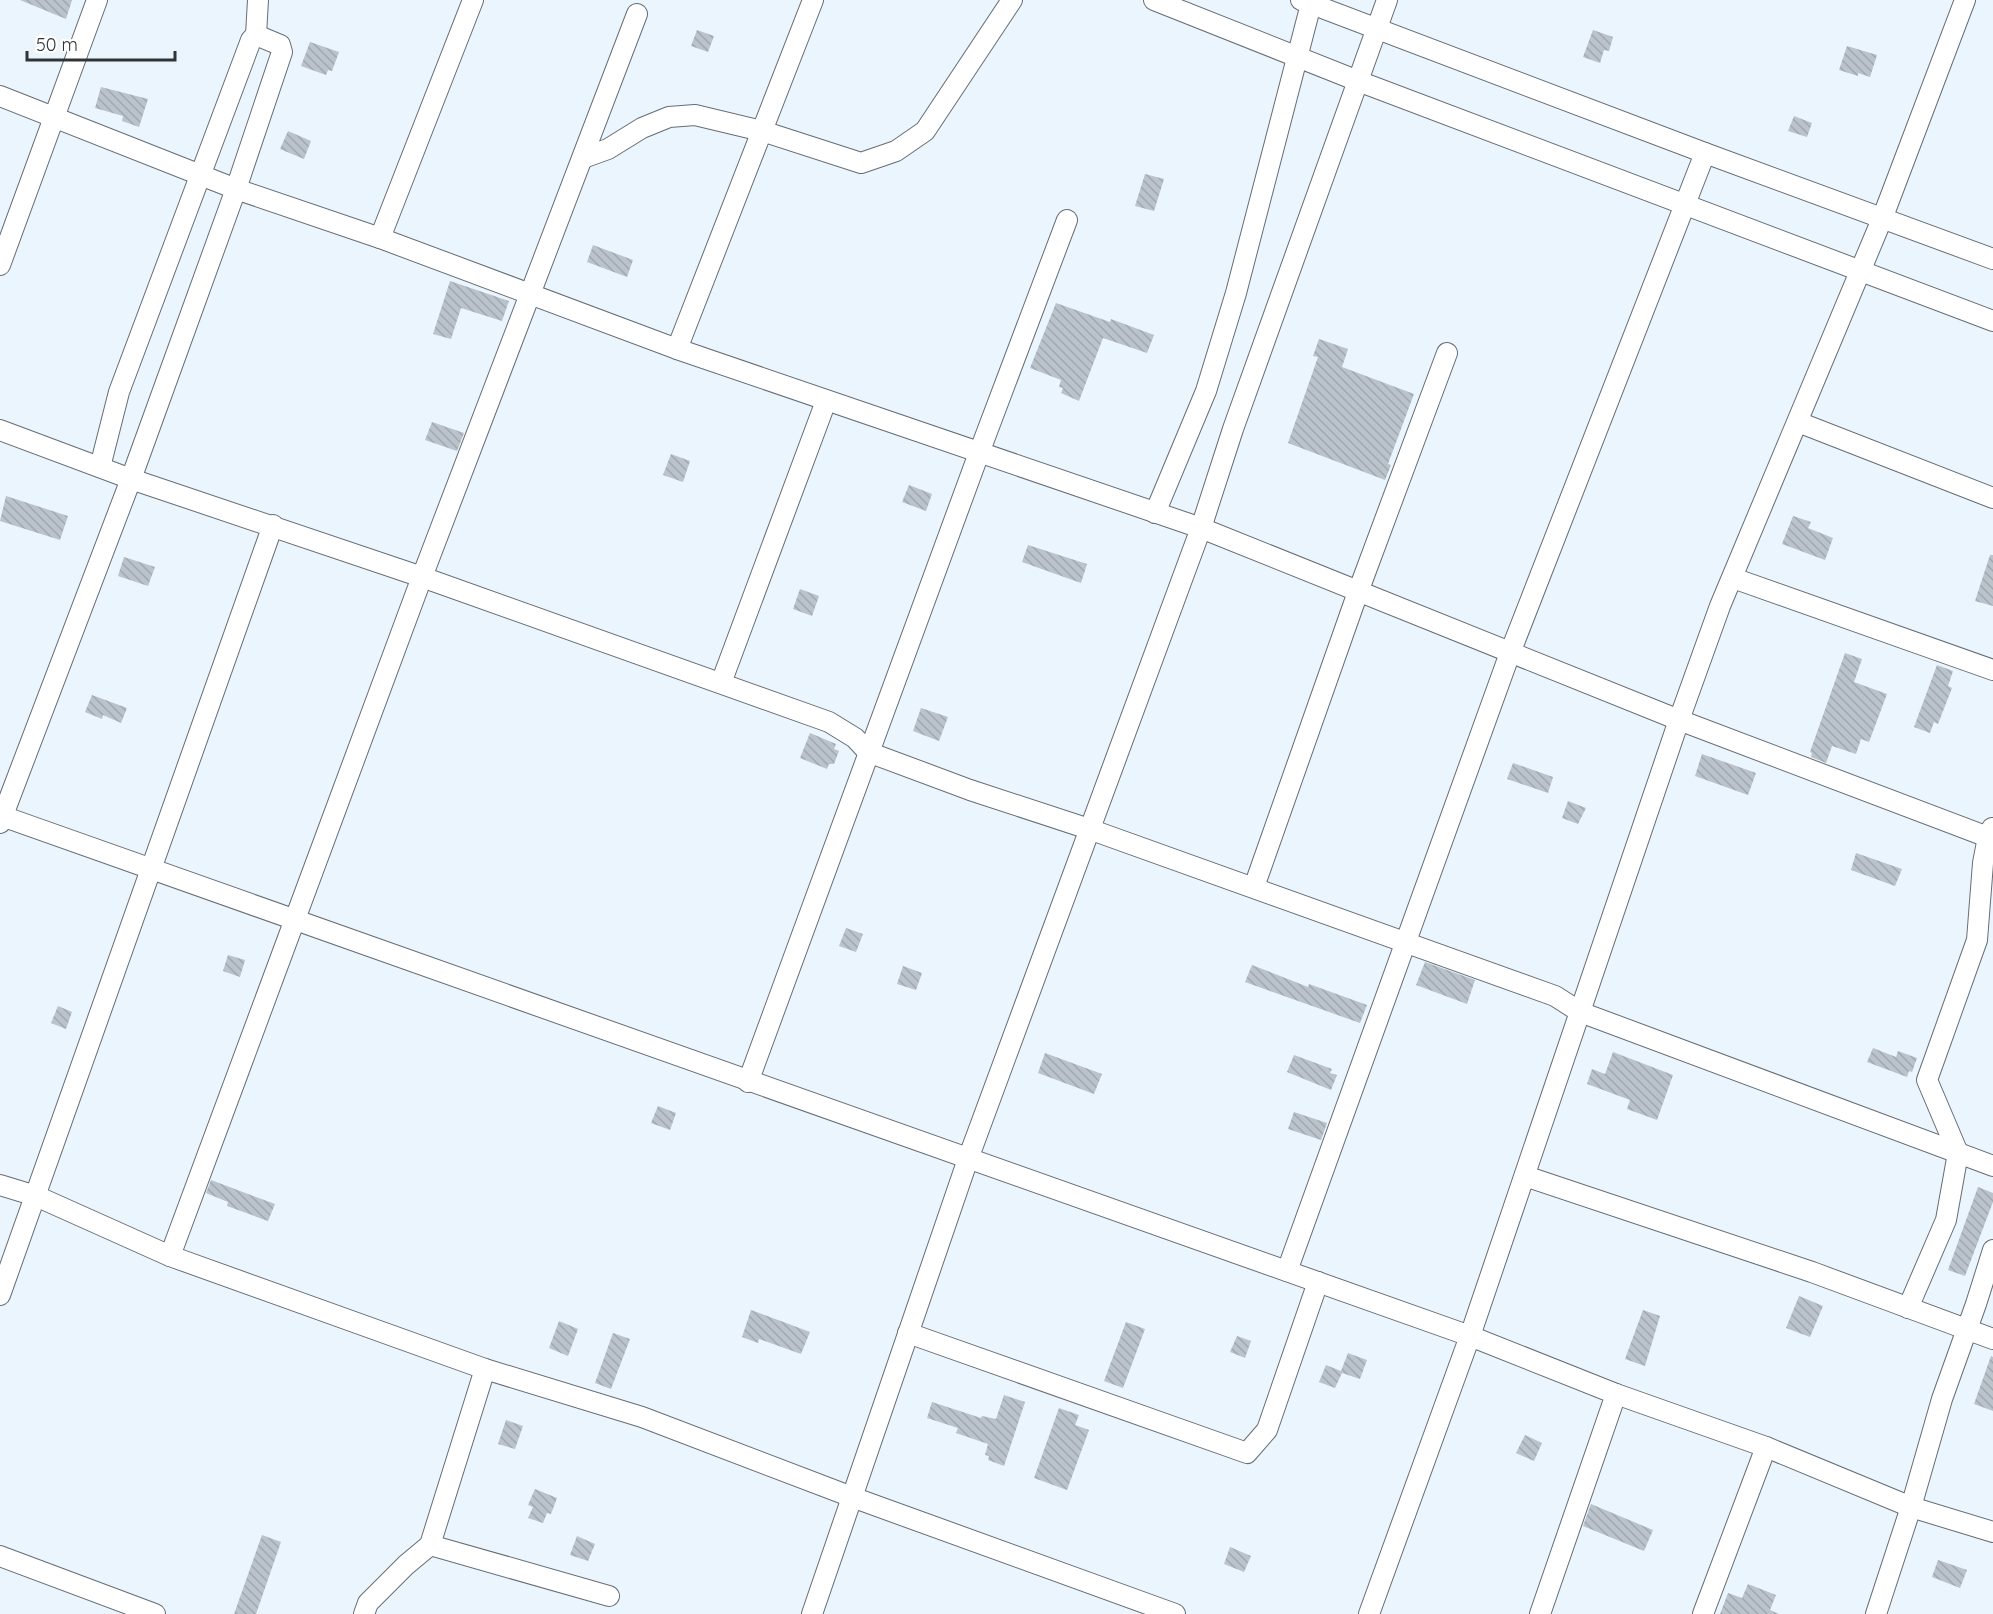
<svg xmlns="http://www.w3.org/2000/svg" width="1993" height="1614" font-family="Quicksand,sans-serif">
  <defs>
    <pattern id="building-back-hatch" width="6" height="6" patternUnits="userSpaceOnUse" patternTransform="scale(1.5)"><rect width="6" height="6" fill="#bac2cb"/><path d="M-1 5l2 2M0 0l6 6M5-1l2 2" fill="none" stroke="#a0a7af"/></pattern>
  </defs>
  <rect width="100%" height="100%" fill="#ebf5fe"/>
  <!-- building -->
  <g fill="url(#building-back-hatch)">
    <polygon points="20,0 72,0 66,19"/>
    <polygon points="697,30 714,36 708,52 691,46"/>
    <polygon points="1593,30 1613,37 1609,51 1604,50 1600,63 1583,57"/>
    <polygon points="310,42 339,52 332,71 328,70 326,75 301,66"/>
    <polygon points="1847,46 1877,55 1870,77 1858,73 1858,76 1839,70"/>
    <polygon points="101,87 148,99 139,127 122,121 123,116 95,108"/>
    <polygon points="1794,116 1812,123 1807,137 1788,131"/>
    <polygon points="288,131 311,141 304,159 280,149"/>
    <polygon points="1145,174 1164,179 1154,211 1135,206"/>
    <polygon points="593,245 633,260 627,277 587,262"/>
    <polygon points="450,281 509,301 502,321 461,308 451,339 433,334"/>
    <polygon points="1056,303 1110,322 1111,319 1154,335 1147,353 1103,338 1079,401 1061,393 1063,388 1059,387 1061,380 1030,368"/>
    <polygon points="1319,339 1348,349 1342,367 1414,394 1388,464 1391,465 1385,480 1288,443 1318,357 1313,356"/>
    <polygon points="432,422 464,433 457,451 425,440"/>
    <polygon points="671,454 690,461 683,482 663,475"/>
    <polygon points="909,485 932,494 926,511 902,502"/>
    <polygon points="6,496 68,516 60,540 0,521"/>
    <polygon points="1793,516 1811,522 1808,528 1833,538 1825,560 1782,544"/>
    <polygon points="1028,545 1087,564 1081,583 1022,562"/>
    <polygon points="1990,555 1993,555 1993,606 1975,601"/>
    <polygon points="124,557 155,567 148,586 118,576"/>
    <polygon points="800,589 819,596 812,616 793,609"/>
    <polygon points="1845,653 1862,659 1854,682 1887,694 1869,742 1861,739 1856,754 1832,746 1826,763 1811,757 1812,753 1810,752"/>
    <polygon points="1937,665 1953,671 1948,686 1952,688 1938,724 1934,722 1930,733 1914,727"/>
    <polygon points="92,695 127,708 121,723 103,715 102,719 85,712"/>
    <polygon points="921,708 948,717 939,741 913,731"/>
    <polygon points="810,733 836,744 834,749 839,751 834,764 829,764 827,769 800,758"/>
    <polygon points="1702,754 1756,773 1748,795 1695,776"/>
    <polygon points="1513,763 1553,777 1548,793 1507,779"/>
    <polygon points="1568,801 1586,808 1578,824 1562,818"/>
    <polygon points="1856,853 1902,869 1895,886 1851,870"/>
    <polygon points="846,928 863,934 856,952 839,946"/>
    <polygon points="228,955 245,960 240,977 223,971"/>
    <polygon points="1425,962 1475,980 1467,1004 1416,985"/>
    <polygon points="1252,965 1308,987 1309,984 1367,1005 1360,1023 1245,982"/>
    <polygon points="903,966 922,973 916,990 897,984"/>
    <polygon points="58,1006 72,1012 66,1029 51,1023"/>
    <polygon points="1873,1048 1896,1057 1898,1051 1917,1058 1912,1072 1909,1071 1907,1077 1867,1062"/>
    <polygon points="1613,1052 1673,1075 1657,1120 1627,1109 1630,1100 1587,1084 1592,1069 1605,1074"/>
    <polygon points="1045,1053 1102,1074 1094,1094 1038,1073"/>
    <polygon points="1294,1055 1332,1069 1330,1073 1337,1075 1331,1090 1287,1072"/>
    <polygon points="658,1106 676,1113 670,1130 651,1123"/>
    <polygon points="1294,1112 1327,1123 1321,1140 1288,1129"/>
    <polygon points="211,1180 275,1204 268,1221 227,1206 228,1202 206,1193"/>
    <polygon points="1978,1187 1993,1193 1993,1202 1965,1276 1948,1270"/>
    <polygon points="1799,1296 1823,1306 1810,1337 1786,1328"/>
    <polygon points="751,1310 810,1332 801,1354 759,1339 758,1343 742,1337"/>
    <polygon points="1643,1310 1660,1316 1645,1366 1625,1359"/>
    <polygon points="559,1321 578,1329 568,1356 549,1348"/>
    <polygon points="1126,1322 1145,1329 1123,1388 1104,1381"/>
    <polygon points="613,1333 630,1339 611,1389 595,1383"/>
    <polygon points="1237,1336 1251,1341 1245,1358 1230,1352"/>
    <polygon points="1348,1353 1367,1360 1360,1379 1342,1373 1335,1388 1319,1382 1326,1365 1341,1371"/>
    <polygon points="1991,1356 1993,1357 1993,1411 1974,1404"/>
    <polygon points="1004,1395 1025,1402 1004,1466 988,1460 989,1456 985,1455 988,1444 956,1433 958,1428 927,1418 932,1402 981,1418 982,1416 996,1419"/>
    <polygon points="1059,1408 1079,1415 1075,1425 1089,1430 1067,1490 1034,1478"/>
    <polygon points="506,1420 523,1426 515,1449 498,1444"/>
    <polygon points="1525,1435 1542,1443 1534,1461 1516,1453"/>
    <polygon points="535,1489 557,1498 551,1514 547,1513 543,1523 528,1518 533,1507 528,1505"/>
    <polygon points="1591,1504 1653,1530 1644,1551 1583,1526"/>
    <polygon points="262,1535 281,1542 256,1614 234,1614"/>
    <polygon points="577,1536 595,1544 588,1561 570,1555"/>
    <polygon points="1230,1547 1251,1556 1244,1572 1224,1564"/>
    <polygon points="1938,1560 1967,1570 1960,1588 1932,1577"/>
    <polygon points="1748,1584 1776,1595 1770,1610 1779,1614 1720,1614 1728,1593 1742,1598"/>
  </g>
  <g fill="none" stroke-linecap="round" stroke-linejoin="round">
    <!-- minor casing -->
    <g stroke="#656d75" stroke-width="22">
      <g id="minor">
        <polyline points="1154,0 1358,81 1993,321"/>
        <polyline points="1301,0 1705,153 1993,259"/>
        <polyline points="256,35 258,0"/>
        <polyline points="0,96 236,189 380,238 677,349 1201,528 1679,720 1993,839"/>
        <polyline points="583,158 608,149 642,128 669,117 695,115 762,131 861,163 896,151 925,131 1012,0"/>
        <polyline points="380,238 473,0"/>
        <polyline points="0,265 97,0"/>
        <polyline points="677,349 813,0"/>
        <polyline points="1798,422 1993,498"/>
        <polyline points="0,430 131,479 422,577 829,722 855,738 868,752 970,790 1089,829 1555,996 1580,1012 1993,1166"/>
        <polyline points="1155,513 1206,391 1236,293 1311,4"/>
        <polyline points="1733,578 1993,670"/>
        <polyline points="721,683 826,401"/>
        <polyline points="2,816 1470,1336 1616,1394 1766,1447 1911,1507 1993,1532"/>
        <polyline points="0,823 131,479 236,189 282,52 280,45 256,35 251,40 119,392 100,467"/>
        <polyline points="1254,887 1358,592 1447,353"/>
        <polyline points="748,1082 979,453 1067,220"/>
        <polyline points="1525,1176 1812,1272 1993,1339"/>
        <polyline points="0,1185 36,1196 170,1256 485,1369 642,1417 852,1497 1175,1614"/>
        <polyline points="170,1256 422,577 637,14"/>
        <polyline points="1287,1271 1510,653 1705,153"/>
        <polyline points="0,1295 273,525"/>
        <polyline points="1908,1308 1946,1220 1958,1153 1927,1080 1977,940 1983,863 1988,837 1992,828"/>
        <polyline points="908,1333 1247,1453 1267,1430 1318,1282"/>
        <polyline points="430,1545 609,1596"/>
        <polyline points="0,1556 155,1614"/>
        <polyline points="364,1614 368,1603 406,1565 430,1545 485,1369"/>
        <polyline points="812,1614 968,1159 1201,528 1233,429 1387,0"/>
        <polyline points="1369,1614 1470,1336 1679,720 1720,606 1882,219 1965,0"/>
        <polyline points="1540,1614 1616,1394"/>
        <polyline points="1703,1614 1766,1447"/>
        <polyline points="1876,1614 1911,1507 1942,1399 1976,1304 1993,1250"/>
      </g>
    </g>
    <!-- minor -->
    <use href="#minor" stroke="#fff" stroke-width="20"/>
  </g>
  <!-- scale -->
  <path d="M27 51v9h148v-9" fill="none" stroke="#303437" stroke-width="3"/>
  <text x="36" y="51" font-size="18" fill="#303437" stroke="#ffffff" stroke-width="4.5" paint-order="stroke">50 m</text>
</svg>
